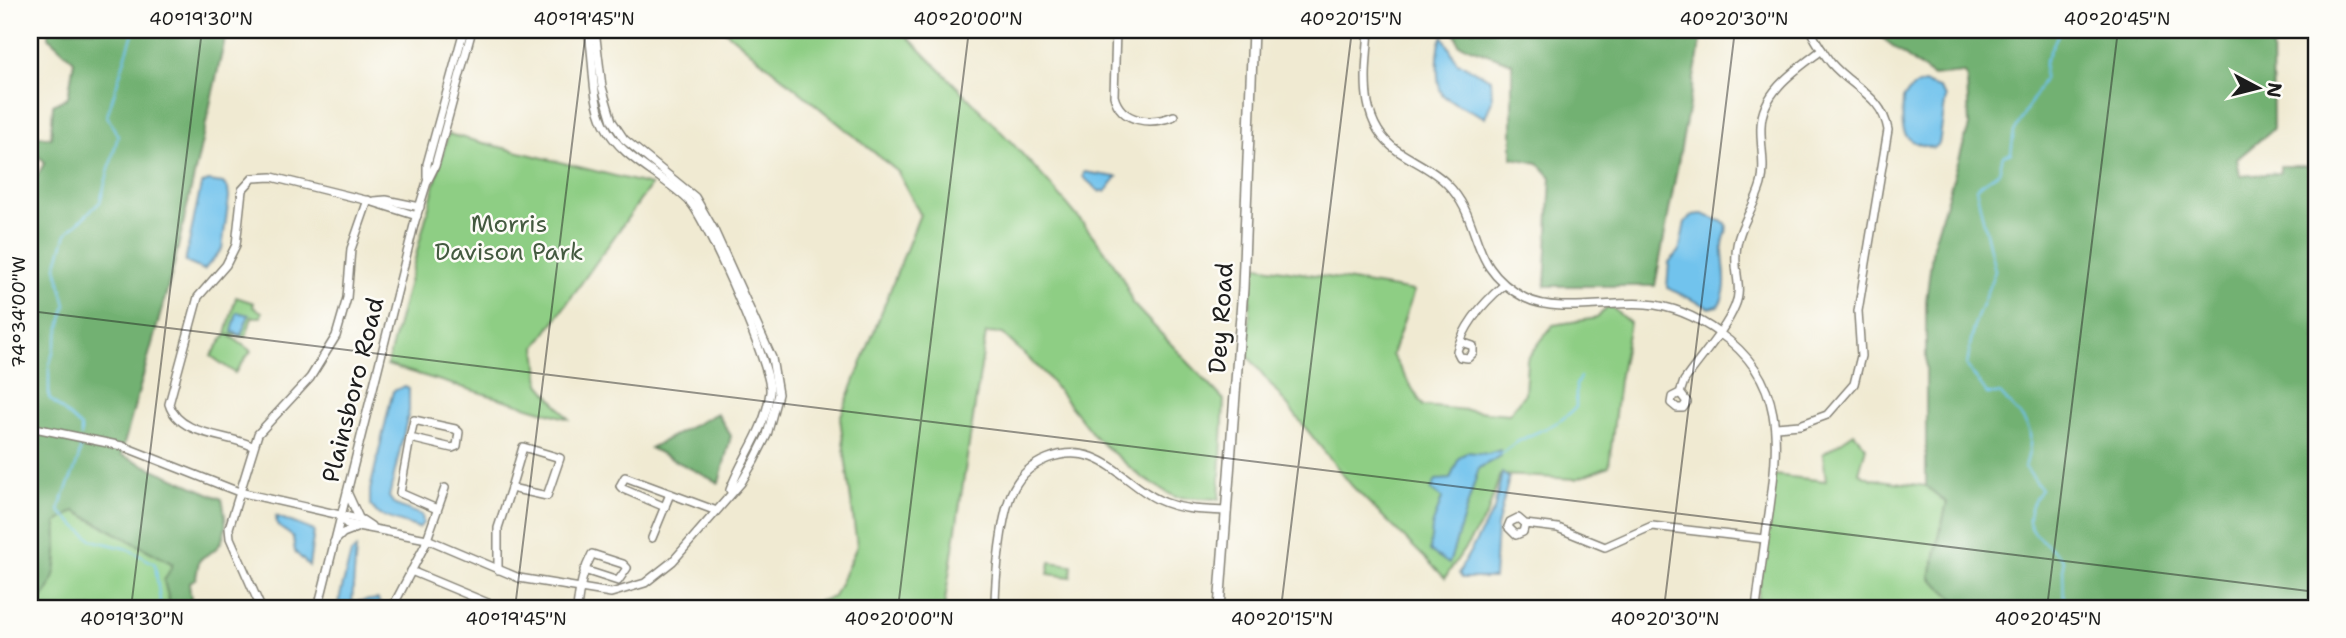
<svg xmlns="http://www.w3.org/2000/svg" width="2346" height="638" font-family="'Shantell Sans',sans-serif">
  <rect width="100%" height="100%" fill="#fdfcf7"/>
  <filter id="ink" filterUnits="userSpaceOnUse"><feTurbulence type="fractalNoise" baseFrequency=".0143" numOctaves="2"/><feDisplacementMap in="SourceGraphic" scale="14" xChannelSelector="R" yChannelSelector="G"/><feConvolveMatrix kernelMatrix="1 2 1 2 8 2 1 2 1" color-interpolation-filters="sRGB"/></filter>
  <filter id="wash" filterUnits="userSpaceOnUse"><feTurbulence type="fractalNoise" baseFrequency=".00686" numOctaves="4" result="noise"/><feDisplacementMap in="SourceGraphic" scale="28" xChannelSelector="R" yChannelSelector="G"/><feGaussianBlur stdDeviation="1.57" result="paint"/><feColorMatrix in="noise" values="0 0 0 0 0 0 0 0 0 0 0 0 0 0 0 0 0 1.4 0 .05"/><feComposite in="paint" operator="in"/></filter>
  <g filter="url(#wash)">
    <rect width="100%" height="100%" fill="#f0ead2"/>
    <!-- green -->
    <g fill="#8ece84" stroke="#557550" stroke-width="2">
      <path d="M724,30H901C962,93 1026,153 1082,222C1101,246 1125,273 1132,303L1224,400L1219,499L1175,497L1141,477L1096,438L1044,373L1003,334L986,333L944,608H796L834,597L857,546L840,418L920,214L898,172Z"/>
      <polygon points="448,134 651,185 536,347 540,384 569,419 387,365"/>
      <polygon points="1252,265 1414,291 1392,355 1423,406 1509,414 1525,393 1527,359 1553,325 1597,318 1609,305 1630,323 1619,380 1609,466 1576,479 1500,475 1487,515 1445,578 1352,486 1248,356"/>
      <polygon points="236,297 254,303 253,307 262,312 261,317 252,317 246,337 229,335 251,351 235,373 211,356 226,334"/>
      <polygon points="1854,433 1866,447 1859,473 1872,479 1926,486 1947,503 1930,577 1964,608 1756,608 1774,475 1826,481 1823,454"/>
      <path d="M75,510L174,564L164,581L171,608H31C61,580 58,561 56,522Z"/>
      <polygon points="1050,562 1072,565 1071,577 1048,574"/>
    </g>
    <!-- forest -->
    <g fill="#72b172" stroke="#476647" stroke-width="2">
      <path d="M48,30H227L173,269L121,455L222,499C226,516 230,539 213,551C208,555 204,555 199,561L196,578L189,583L192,608H171L164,581L173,564L75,511L56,523C57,556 61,589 30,608V189L45,162L32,151V135L51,138L53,105L68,97L74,61L48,37Z"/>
      <polygon points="1454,30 1703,30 1655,286 1545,286 1551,177 1538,163 1512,158 1512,63 1459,44"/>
      <polygon points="1872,30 2272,30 2273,129 2237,159 2240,176 2280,173 2280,166 2316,166 2316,608 1964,608 1930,577 1947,503 1926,486 1926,301 1933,245 1969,126 1967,79 1964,73 1932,76"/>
      <polygon points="717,413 731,436 719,483 650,448"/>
    </g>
    <!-- water -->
    <g fill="#71c3ed" stroke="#467084" stroke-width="2">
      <path d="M1443,36L1457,62L1491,79L1492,100L1485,118C1477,112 1450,103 1443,95C1435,85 1437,44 1443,36Z"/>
      <path d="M1924,83L1939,88L1946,97L1939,144L1934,148C1898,141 1902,131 1903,98L1915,86Z"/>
      <polygon points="1084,172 1116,177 1117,177 1105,192 1102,190 1100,192 1083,177"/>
      <polygon points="208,181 223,183 228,189 229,197 222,249 204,270 185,262 201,185"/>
      <path d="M1702,214L1726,223C1729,233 1723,236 1723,245C1722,265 1731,289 1718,306L1710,308L1667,288L1669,262L1679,252L1685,222L1693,215Z"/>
      <polygon points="237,312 249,315 241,335 232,332"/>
      <polygon points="405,386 409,388 409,411 389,497 395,505 422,515 423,523 419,528 379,515 370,505 370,490 390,403 393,391"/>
      <polygon points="1500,450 1501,456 1479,468 1449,564 1430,551 1432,526 1442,498 1431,490 1436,480 1450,479 1459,458 1467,452 1488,454"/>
      <polygon points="1502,473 1509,478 1497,527 1494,578 1462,578 1459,573 1463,564 1494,510"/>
      <polygon points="276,516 314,531 309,566 295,552 293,537 277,525"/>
      <polygon points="356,549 352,602 378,599 382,608 337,608 351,553"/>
    </g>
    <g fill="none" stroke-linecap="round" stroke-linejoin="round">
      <!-- stream -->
      <g stroke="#71c3ed" stroke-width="2">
        <path d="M2060,30L2045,62L2044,79L2014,132L2011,153L2003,156L1999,172L1976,188L1995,271L1973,328L1967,366L1987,394H2000C2027,424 2038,426 2025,467L2041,489C2012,532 2041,534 2063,560L2064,608"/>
        <polyline points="81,436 81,427 49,398 49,367 66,305 56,267 66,234 100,202 118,136 107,116 134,30"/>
        <path d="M81,442C80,467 64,487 59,511L92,540L128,549L155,564L161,608"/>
        <path d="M1501,454C1524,432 1555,431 1576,407V385L1580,377"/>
      </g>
    </g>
  </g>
  <g filter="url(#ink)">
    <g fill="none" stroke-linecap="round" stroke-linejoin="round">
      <!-- minor casing -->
      <g stroke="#868377" stroke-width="10">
        <g id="minor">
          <path d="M588,30C595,61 590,94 604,124C621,159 664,175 690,202C707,221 773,369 770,392C765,432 743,455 730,490"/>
          <path d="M1116,30L1114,96C1121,123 1151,125 1174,116"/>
          <path d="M1369,30C1366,73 1357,123 1398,151C1414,162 1434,170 1447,184C1485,222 1465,266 1525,298C1556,314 1611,301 1646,304C1673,306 1697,317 1719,333C1786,379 1779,442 1769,514C1764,545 1760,577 1756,608"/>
          <polyline points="427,177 427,164 464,30"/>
          <polyline points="374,201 386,200 420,207"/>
          <path d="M1461,342L1473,346V353L1468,358L1460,357L1457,351C1464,324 1483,303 1504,285"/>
          <path d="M1680,393L1687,402L1683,408H1677L1671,403L1672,397L1680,393L1684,381C1699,359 1725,331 1735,306C1743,288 1734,273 1736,254C1737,228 1754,209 1761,184C1766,165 1760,146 1761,126C1762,91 1797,69 1822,50"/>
          <polygon points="414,420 455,429 459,432 457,446 452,448 410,438"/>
          <polyline points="30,427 122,446 239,492 362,520 371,526"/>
          <path d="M1776,427L1800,425L1827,415L1854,384L1861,356L1858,311L1888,130C1882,95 1852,88 1831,63C1823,53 1816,41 1810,30"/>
          <polyline points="410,438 400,493 437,509"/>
          <path d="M252,446C227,434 179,436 169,404L198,297L226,265L236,245L242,190L253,178L272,177L373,202L417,216"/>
          <polygon points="523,447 560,458 547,496 511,488"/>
          <polyline points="348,494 359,518"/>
          <polyline points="665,507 623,489 620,486 625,477 714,510"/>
          <polyline points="340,517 347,524 427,539 519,578 611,593 645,583 673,561 741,483 754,461 767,435 778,394 772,358 714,230 695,197 624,139 612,121 602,87 595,30"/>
          <polyline points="1525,524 1523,532 1516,535 1508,527 1510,522 1518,518 1525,524 1558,528 1605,547 1652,526 1765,539"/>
          <polyline points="652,538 670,494"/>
          <polyline points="334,542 343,533 356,528"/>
          <polyline points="498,570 498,528 511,488"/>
          <polyline points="411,571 500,608"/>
          <polyline points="261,608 230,538 229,528 258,434 310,378 336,336 347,298 351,249 368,200"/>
          <polyline points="318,608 415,221 427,182 435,166 472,30"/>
          <polyline points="392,608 425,545 445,488"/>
          <path d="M577,608C579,589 583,571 592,554L623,564L627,568L618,581L584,570"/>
          <path d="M995,608C995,581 1001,511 1014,488C1028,461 1063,447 1092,457C1117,466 1135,489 1159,500C1180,510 1204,510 1227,511"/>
        </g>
      </g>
      <!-- major casing -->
      <g stroke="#868377" stroke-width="12">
        <polyline id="major" points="1219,608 1243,288 1253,30"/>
      </g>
      <!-- minor -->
      <use href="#minor" stroke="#fff" stroke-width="7"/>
      <!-- major -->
      <use href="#major" stroke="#fff" stroke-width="9"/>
    </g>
  </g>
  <!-- ticks -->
  <path fill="none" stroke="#1c1c1c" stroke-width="2" stroke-opacity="0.45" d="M30,311L2316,592M131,608L202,30M515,608L586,30M898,608L969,30M1281,608L1352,30M1664,608L1735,30M2047,608L2118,30"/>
  <g text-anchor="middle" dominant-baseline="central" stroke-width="5" stroke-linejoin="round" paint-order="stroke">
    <!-- park labels -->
    <g font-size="24" fill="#445a40" stroke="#fdfcf7">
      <text x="509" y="224">Morris<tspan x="509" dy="28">Davison Park</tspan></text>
    </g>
    <!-- street labels -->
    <g font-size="24" fill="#1c1c1c" stroke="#fdfcf7">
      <text transform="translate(1221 318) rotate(-86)">Dey Road</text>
      <text transform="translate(353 390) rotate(-76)">Plainsboro Road</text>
    </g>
  </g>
  <!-- margin -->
  <rect width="2346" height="638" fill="none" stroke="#fdfcf7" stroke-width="77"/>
  <!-- north arrow -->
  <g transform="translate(2258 88) rotate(97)" stroke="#fdfcf7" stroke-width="5" paint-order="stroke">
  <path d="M0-5L12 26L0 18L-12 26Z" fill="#1c1c1c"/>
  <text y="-10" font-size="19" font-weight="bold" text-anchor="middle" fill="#1c1c1c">N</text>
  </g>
  <rect x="38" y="38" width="2270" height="562" fill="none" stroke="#1c1c1c" stroke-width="2.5"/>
  <g font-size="18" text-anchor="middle" fill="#1c1c1c">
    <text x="201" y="25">40°19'30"N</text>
    <text x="584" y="25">40°19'45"N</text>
    <text x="968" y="25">40°20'00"N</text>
    <text x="1351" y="25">40°20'15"N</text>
    <text x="1734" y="25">40°20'30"N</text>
    <text x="2117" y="25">40°20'45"N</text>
    <text transform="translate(19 312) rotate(-90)" y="6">74°34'00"W</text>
    <text x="132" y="625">40°19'30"N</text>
    <text x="516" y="625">40°19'45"N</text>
    <text x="899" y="625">40°20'00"N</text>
    <text x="1282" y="625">40°20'15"N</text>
    <text x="1665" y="625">40°20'30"N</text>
    <text x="2048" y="625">40°20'45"N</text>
  </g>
</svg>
